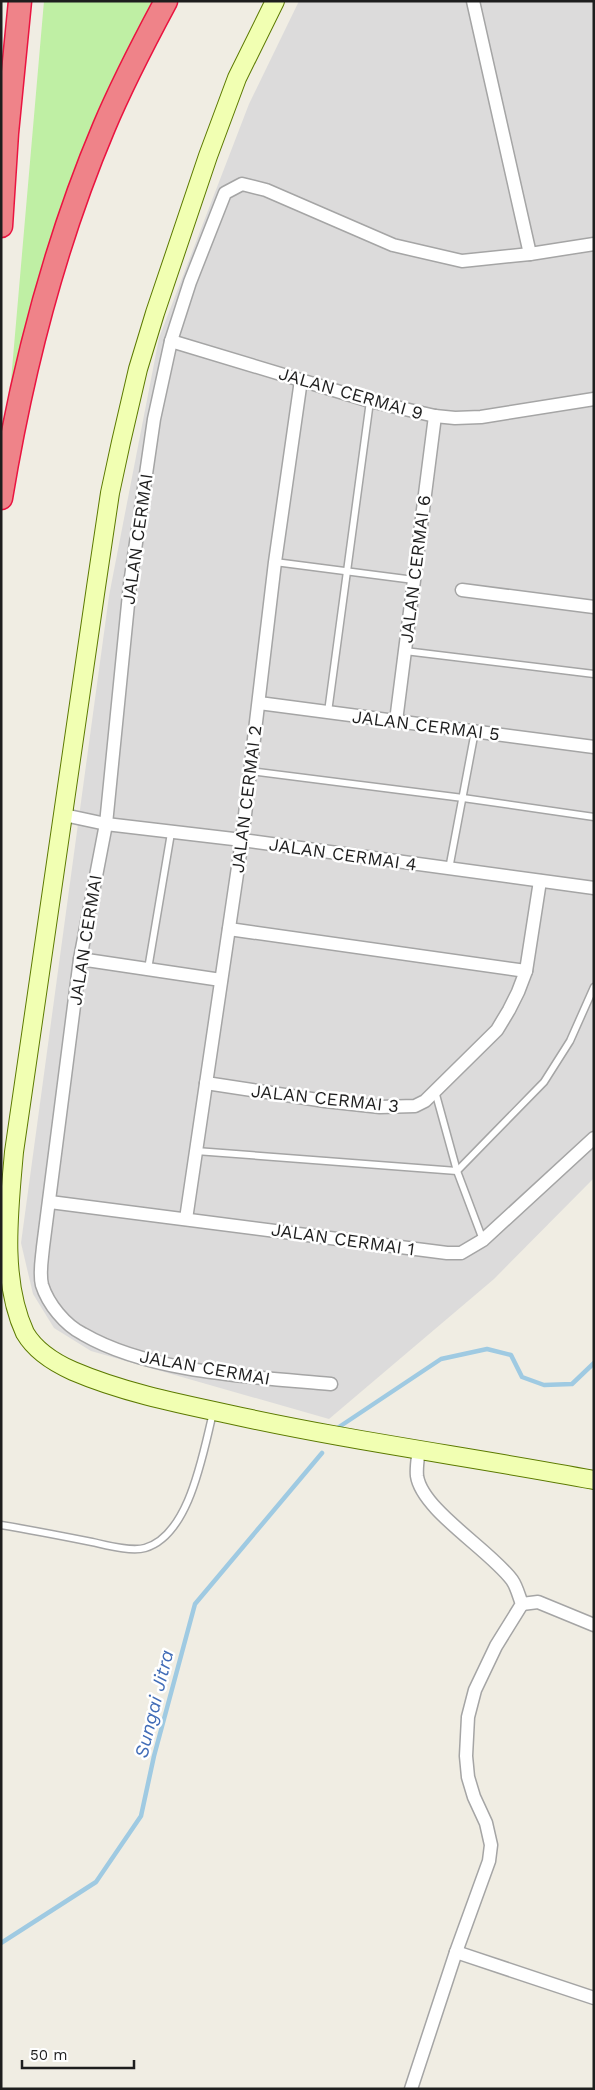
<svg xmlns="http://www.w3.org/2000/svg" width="595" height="2090" font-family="'Work Sans',sans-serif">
  <rect width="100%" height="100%" fill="#f0ede3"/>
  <!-- residential -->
  <polygon fill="#dcdbdb" points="299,1 594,1 594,1178 494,1279 329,1419 91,1351 54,1328 33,1294 21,1243 109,596 159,338 249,104"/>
  <!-- grass -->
  <polygon fill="#bfefa4" points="44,1 162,1 104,119 6,438"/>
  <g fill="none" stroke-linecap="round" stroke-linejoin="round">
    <!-- stream -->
    <g stroke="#9fcae2" stroke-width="4.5">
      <polyline points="336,1429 441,1359 487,1349 511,1355 522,1377 544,1385 572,1384 594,1363"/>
      <polyline points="1,1943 96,1882 141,1816 154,1756 195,1604 322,1453"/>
    </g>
    <!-- lane casing -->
    <g stroke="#a5a5a5" stroke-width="9">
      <g id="lane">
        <polyline points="275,562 414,580"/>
        <polyline points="405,651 594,674"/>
        <polyline points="328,712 370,401"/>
        <polyline points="250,771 463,798 594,817"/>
        <polyline points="449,869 475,731"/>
        <polyline points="148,969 171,833"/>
        <polyline points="435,1091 457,1171 483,1240"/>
        <polyline points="196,1151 457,1171 544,1082 570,1041 594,987"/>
        <path d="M1,1525C31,1530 62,1536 92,1542C106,1545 131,1552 145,1548C190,1535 203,1452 213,1413"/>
      </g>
    </g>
    <!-- street casing -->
    <g stroke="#a5a5a5" stroke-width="15">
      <g id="street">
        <polyline points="473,1 530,254"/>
        <polyline points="171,341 370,401 435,416 455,418 481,417 594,399"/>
        <polyline points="462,590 594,607"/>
        <polyline points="259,703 594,747"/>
        <polyline points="396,721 435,416"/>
        <polyline points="64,815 106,824 242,840 594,888"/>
        <polyline points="229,929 526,971"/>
        <polyline points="80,959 221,980"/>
        <polyline points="206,1083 325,1101 380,1107 415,1106 425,1101 497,1030 509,1010 518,992 526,971 540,881"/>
        <polyline points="50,1202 447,1253 461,1253 483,1240 594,1138"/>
        <polyline points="186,1219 242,840 275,562 301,380"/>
        <path d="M331,1384C254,1377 150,1373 83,1334C65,1325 48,1304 42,1285C39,1273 42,1259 43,1247L80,959L106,824L130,584L154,419L171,341L190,282L225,193L242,184L266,190L393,245L462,261L530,254L594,244"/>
        <polyline points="522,1604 538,1602 594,1625"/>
        <polyline points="456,1952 594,1998"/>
        <path d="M411,2089L456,1952L489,1861L491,1845L486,1823L474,1797L468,1777L466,1756L468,1717L475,1690L496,1646L522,1604C519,1597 517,1587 512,1580C490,1550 422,1510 417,1476C416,1467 418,1458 419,1449"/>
      </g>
    </g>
    <!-- secondary casing -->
    <g stroke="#5c7a00" stroke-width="20">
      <path id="secondary" d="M275,1L237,78L208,156L155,313L138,369L121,442L110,493L96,587L14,1152C9,1210 0,1279 25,1333C35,1350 55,1363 73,1371C122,1392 176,1403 228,1414C349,1441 472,1457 594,1480"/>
    </g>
    <!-- highway casing -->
    <g stroke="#ea1440" stroke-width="25">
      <g id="highway">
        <polyline points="1,226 7,133 20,1"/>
        <path d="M1,498C22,371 54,245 104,127C122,84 144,42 166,1"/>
      </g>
    </g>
    <!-- lane -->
    <use href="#lane" stroke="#fff" stroke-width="6"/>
    <!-- street -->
    <use href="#street" stroke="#fff" stroke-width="12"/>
    <!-- secondary -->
    <use href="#secondary" stroke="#f1ffb2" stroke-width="18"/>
    <!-- highway -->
    <use href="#highway" stroke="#ef8389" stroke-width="22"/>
  </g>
  <g text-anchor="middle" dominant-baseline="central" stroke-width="5" stroke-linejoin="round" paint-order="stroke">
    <!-- street labels -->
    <g font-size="18" fill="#1e1e1e" stroke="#fff">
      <text transform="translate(351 393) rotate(16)">JALAN CERMAI 9</text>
      <text transform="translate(137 539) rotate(-82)">JALAN CERMAI</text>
      <text transform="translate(415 569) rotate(-83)">JALAN CERMAI 6</text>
      <text transform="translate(426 725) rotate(7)">JALAN CERMAI 5</text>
      <text transform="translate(246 799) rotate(-83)">JALAN CERMAI 2</text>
      <text transform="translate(343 854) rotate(8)">JALAN CERMAI 4</text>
      <text transform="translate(85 940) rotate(-81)">JALAN CERMAI</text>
      <text transform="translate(325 1098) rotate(6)">JALAN CERMAI 3</text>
      <text transform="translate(343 1239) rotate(8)">JALAN CERMAI 1</text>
      <text transform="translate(205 1367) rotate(10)">JALAN CERMAI</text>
    </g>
    <!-- water labels -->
    <g font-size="19" font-style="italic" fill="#416cb7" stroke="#fff">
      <text transform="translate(154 1704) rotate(-76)">Sungai Jitra</text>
    </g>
  </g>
  <!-- border -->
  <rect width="595" height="2090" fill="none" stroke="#1e1e1e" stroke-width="5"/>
  <!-- scale -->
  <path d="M22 2060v8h112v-8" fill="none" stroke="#1e1e1e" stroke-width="2.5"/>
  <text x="30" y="2060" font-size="15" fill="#1e1e1e" stroke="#ffffff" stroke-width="4" paint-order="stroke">50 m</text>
</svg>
